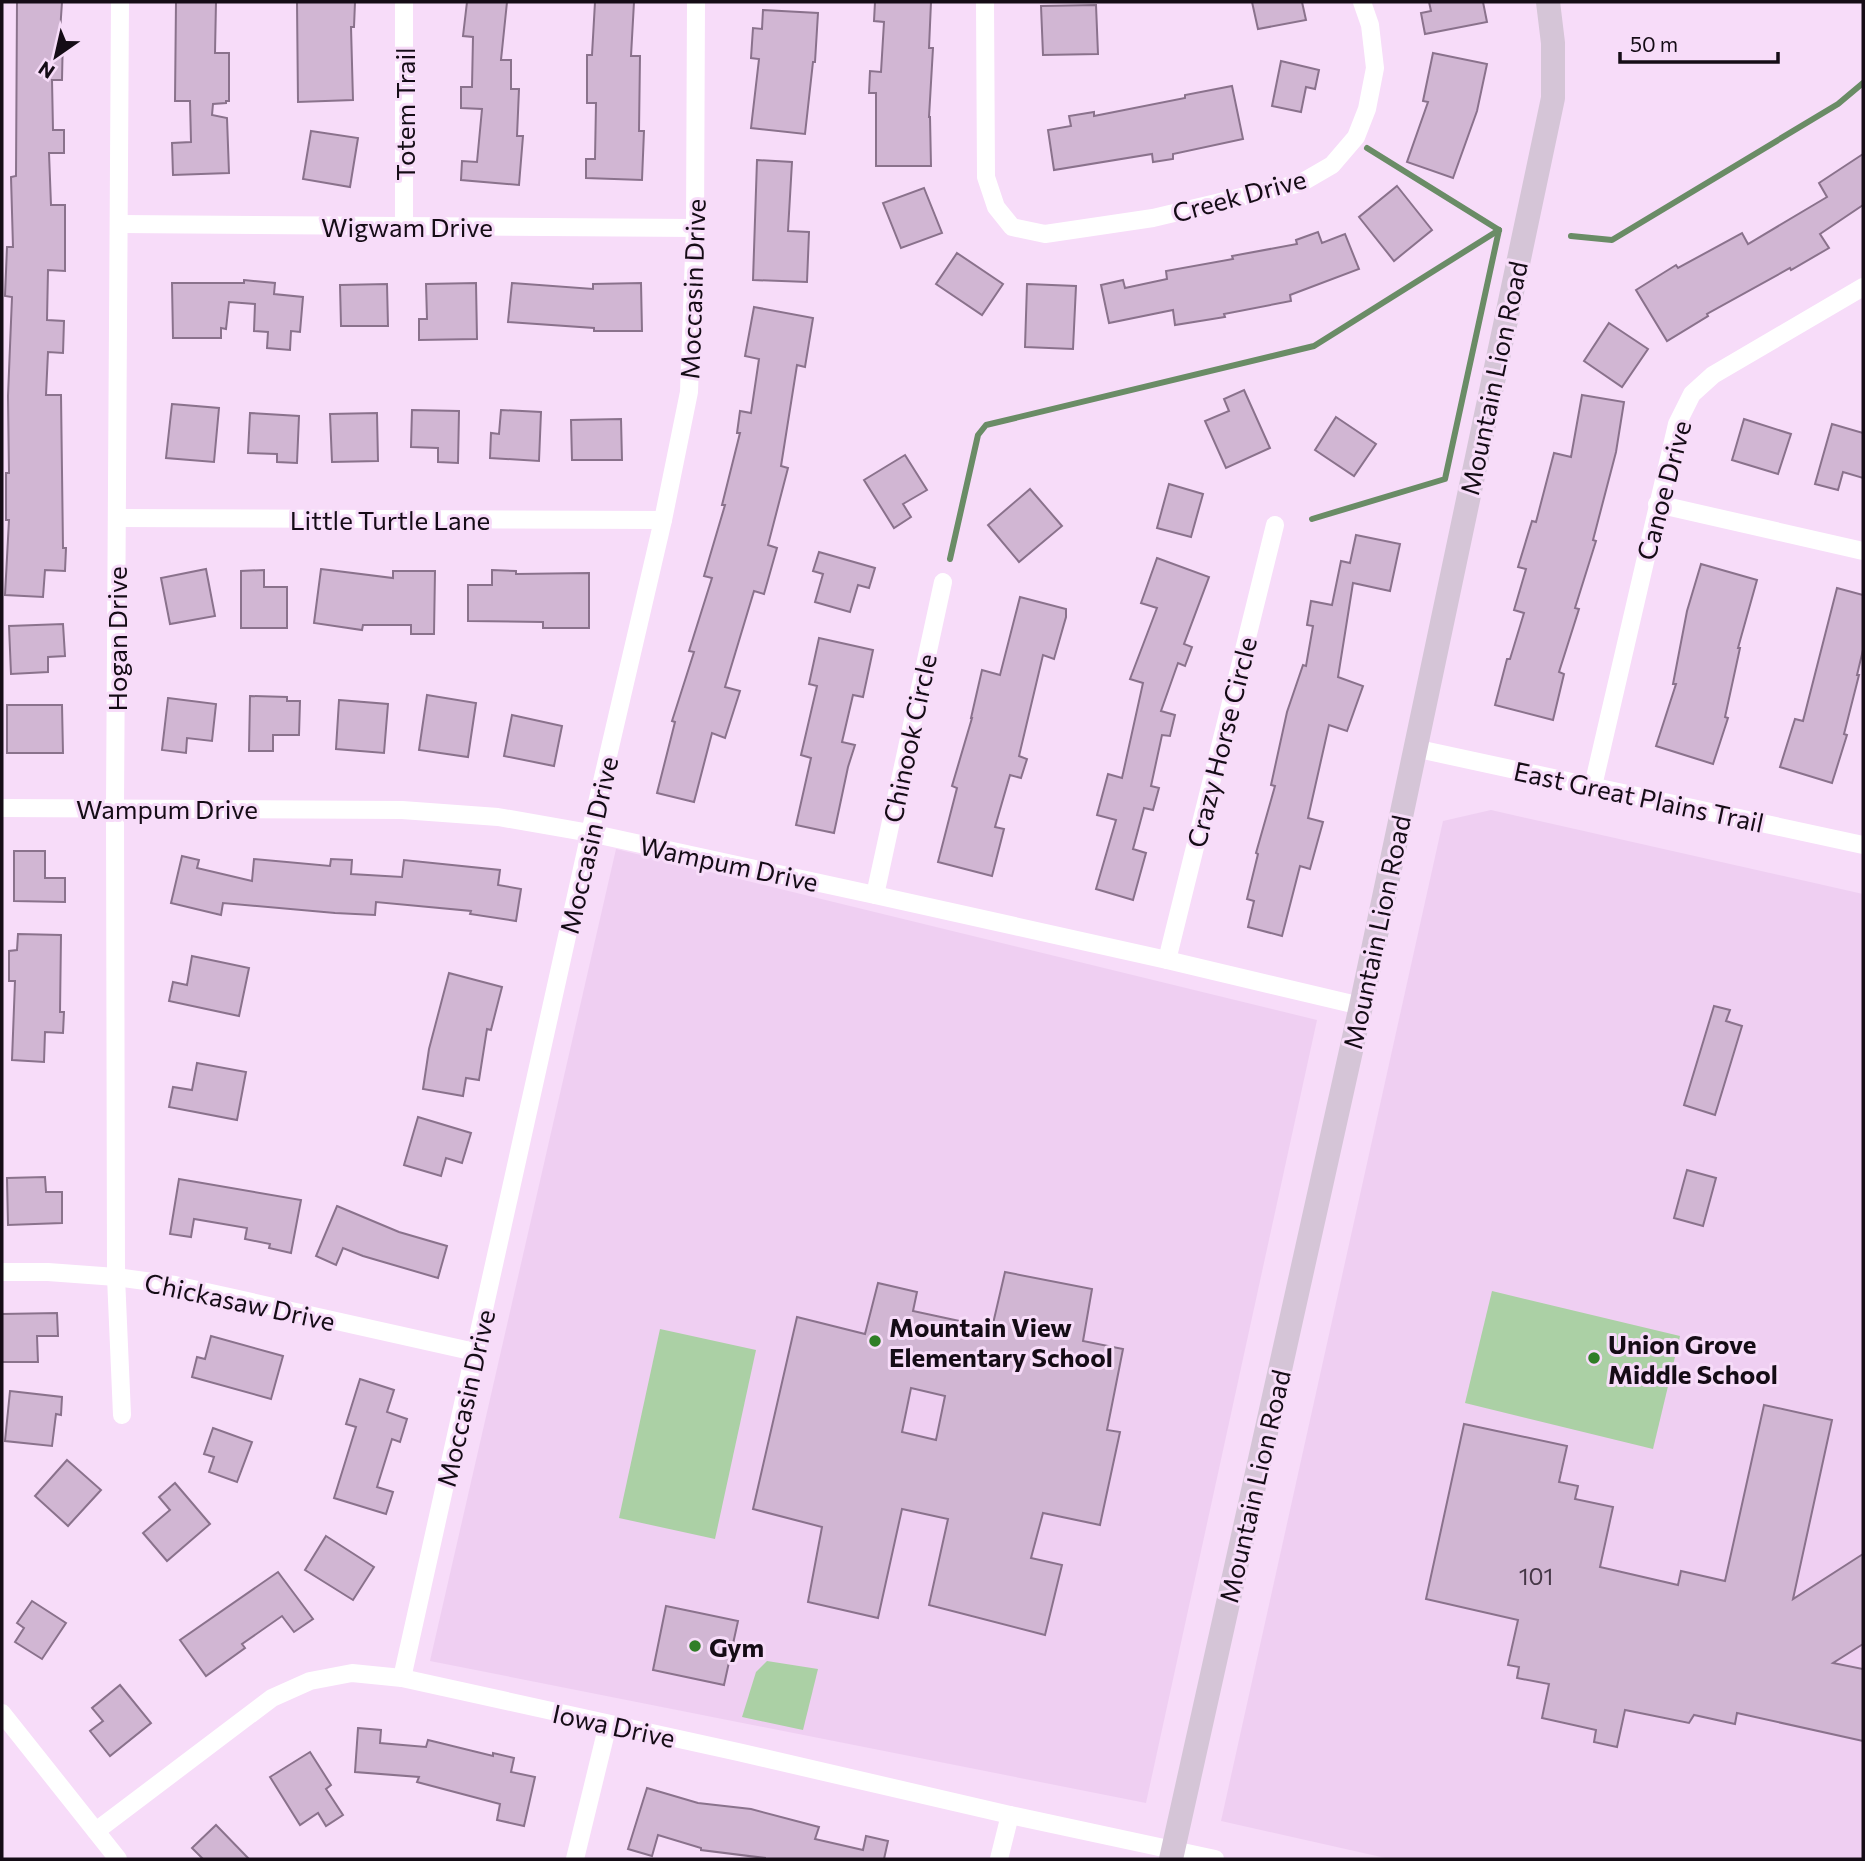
<svg xmlns="http://www.w3.org/2000/svg" width="1865" height="1861" font-family="Commissioner,sans-serif">
  <rect width="100%" height="100%" fill="#f7dcf9"/>
  <!-- built -->
  <g fill="#efcff2">
    <polygon points="1491,810 1863,894 1863,1859 1390,1859 1221,1821 1443,821"/>
    <polygon points="616,849 1317,1020 1146,1803 430,1661"/>
  </g>
  <!-- green -->
  <g fill="#abd0a5">
    <polygon points="1492,1291 1680,1336 1653,1449 1465,1403"/>
    <polygon points="660,1329 756,1350 715,1539 619,1518"/>
    <polygon points="767,1661 818,1669 803,1730 742,1717 756,1672"/>
  </g>
  <g fill="none" stroke-linecap="round" stroke-linejoin="round">
    <!-- stream -->
    <g stroke="#6a8c66" stroke-width="6">
      <polyline points="1367,148 1499,230"/>
      <polyline points="1571,236 1612,240 1838,104 1863,83"/>
      <polyline points="1312,519 1445,479 1499,230"/>
      <polyline points="950,559 978,435 986,425 1314,346 1499,230"/>
    </g>
  </g>
  <!-- building -->
  <g fill="#d1b6d3" stroke="#8a728c" stroke-width="2" fill-rule="evenodd">
    <polygon points="17,2 62,2 60,32 63,32 62,80 52,80 53,130 64,130 64,153 49,153 51,205 65,205 65,271 48,270 47,320 64,321 63,353 48,352 46,395 61,395 63,548 66,548 65,571 45,570 43,597 5,595 9,520 6,520 6,473 9,473 8,396 12,297 5,296 7,247 13,247 11,177 16,176"/>
    <polygon points="176,2 216,2 215,53 229,53 229,101 226,101 226,103 213,104 212,115 227,118 229,173 173,175 172,143 191,142 190,101 175,101"/>
    <polygon points="297,2 355,2 354,27 351,27 353,100 298,102"/>
    <polygon points="467,2 507,2 501,60 511,60 511,89 519,89 517,136 523,136 519,185 461,180 462,161 477,162 482,109 461,108 461,87 472,87 473,37 463,36"/>
    <polygon points="595,2 634,2 631,56 640,56 639,131 644,131 642,180 586,178 586,159 595,159 596,103 587,103 587,55 592,55"/>
    <polygon points="875,2 931,2 929,48 933,48 929,117 930,117 931,166 876,166 876,93 869,93 870,71 881,72 884,22 874,21"/>
    <polygon points="1252,2 1302,2 1306,20 1258,29"/>
    <polygon points="1429,2 1483,2 1487,22 1425,34 1421,13 1431,11"/>
    <polygon points="1096,5 1098,54 1043,55 1041,6"/>
    <polygon points="763,10 818,13 815,62 813,62 805,134 751,128 759,59 751,58 753,28 762,29"/>
    <polygon points="1433,53 1487,64 1477,111 1453,178 1407,162 1428,102 1423,101"/>
    <polygon points="1281,61 1319,70 1315,89 1306,87 1301,112 1272,106"/>
    <polygon points="1232,86 1243,139 1173,154 1173,159 1153,162 1152,154 1054,170 1048,130 1071,126 1069,116 1094,112 1094,116 1185,98 1185,95"/>
    <polygon points="311,131 358,138 350,187 303,179"/>
    <polygon points="1863,154 1863,205 1820,234 1829,248 1791,270 1790,268 1707,314 1708,316 1667,341 1636,290 1676,265 1678,268 1742,233 1748,244 1827,197 1819,183"/>
    <polygon points="757,160 792,162 788,231 809,232 807,282 753,280"/>
    <polygon points="1397,186 1432,230 1394,261 1359,217"/>
    <polygon points="924,188 942,233 901,248 883,203"/>
    <polygon points="1318,232 1322,243 1345,234 1359,269 1290,295 1291,301 1224,314 1225,317 1175,325 1173,310 1109,323 1101,285 1123,280 1125,288 1167,279 1166,271 1233,259 1232,256 1297,244 1296,240"/>
    <polygon points="957,253 1003,284 982,315 936,284"/>
    <polygon points="244,280 275,283 274,294 303,297 300,332 291,331 290,350 267,348 268,332 254,331 255,304 229,302 226,329 221,328 221,338 173,338 172,283 244,283"/>
    <polygon points="476,283 477,339 419,340 419,319 427,319 426,284"/>
    <polygon points="512,283 593,289 593,284 641,283 642,331 594,331 594,328 508,322"/>
    <polygon points="387,284 388,326 341,326 340,285"/>
    <polygon points="1027,284 1076,286 1073,349 1025,347"/>
    <polygon points="754,307 813,318 805,367 797,365 781,466 788,468 768,545 777,548 764,594 754,591 725,687 740,691 725,738 712,733 694,802 657,793 675,722 672,721 694,652 689,651 712,578 704,576 725,505 722,505 740,433 737,433 740,411 751,413 759,359 745,356"/>
    <polygon points="1609,323 1648,349 1622,387 1584,361"/>
    <polygon points="1244,390 1270,448 1226,468 1205,421 1229,411 1224,399"/>
    <polygon points="1582,395 1624,402 1616,452 1593,540 1596,541 1575,608 1579,609 1559,672 1564,674 1553,720 1495,705 1507,659 1510,659 1524,613 1514,610 1526,569 1518,567 1532,521 1536,522 1554,453 1571,457"/>
    <polygon points="172,404 219,408 214,462 166,458"/>
    <polygon points="412,410 459,411 458,463 438,462 438,448 411,447"/>
    <polygon points="501,410 541,412 539,461 490,458 491,433 499,434"/>
    <polygon points="250,413 299,416 297,463 277,462 277,454 248,453"/>
    <polygon points="377,413 378,461 332,462 330,414"/>
    <polygon points="1336,417 1376,444 1354,476 1315,450"/>
    <polygon points="621,419 622,460 572,460 571,420"/>
    <polygon points="1744,419 1791,434 1778,474 1732,460"/>
    <polygon points="1832,424 1863,433 1863,478 1843,472 1838,490 1815,484"/>
    <polygon points="905,455 927,490 903,504 911,517 894,528 864,480"/>
    <polygon points="1169,484 1203,494 1191,537 1157,528"/>
    <polygon points="1030,489 1062,526 1019,562 988,525"/>
    <polygon points="1356,535 1400,544 1390,591 1353,583 1338,677 1363,686 1347,731 1329,725 1308,818 1323,822 1310,869 1300,866 1282,936 1248,927 1254,901 1247,899 1258,854 1256,853 1275,786 1271,785 1287,712 1303,665 1306,666 1313,626 1307,625 1311,601 1332,605 1341,561 1350,563"/>
    <polygon points="819,552 875,568 869,588 858,585 850,612 815,602 823,574 813,571"/>
    <polygon points="1157,558 1209,577 1184,644 1192,647 1185,666 1178,663 1161,711 1175,715 1170,736 1162,735 1151,786 1159,788 1153,810 1144,808 1133,849 1146,853 1133,900 1096,889 1116,820 1097,815 1108,774 1122,778 1143,683 1130,679 1157,608 1141,603"/>
    <polygon points="1701,564 1757,580 1738,648 1740,648 1725,717 1728,718 1713,764 1656,746 1676,684 1673,684 1687,611"/>
    <polygon points="206,569 215,616 170,624 161,578"/>
    <polygon points="321,569 393,578 393,571 435,571 434,634 411,634 411,625 363,625 362,630 314,623"/>
    <polygon points="264,570 264,587 287,587 287,628 241,628 241,571"/>
    <polygon points="492,570 516,571 516,574 589,573 589,628 543,628 543,622 468,621 468,585 492,585"/>
    <polygon points="1837,588 1863,595 1863,650 1857,675 1859,675 1844,734 1847,735 1832,783 1780,767 1795,719 1803,721"/>
    <polygon points="1020,597 1066,609 1066,617 1054,659 1043,655 1019,756 1027,759 1021,778 1010,775 995,827 1004,829 992,876 938,862 957,788 952,786 972,718 971,718 982,670 1000,675"/>
    <polygon points="63,624 65,656 48,657 48,672 11,674 9,626"/>
    <polygon points="819,638 873,650 863,697 853,695 842,742 855,745 848,767 834,833 796,825 811,758 801,755 817,686 809,684"/>
    <polygon points="427,695 476,703 468,757 419,750"/>
    <polygon points="250,696 287,697 287,701 300,701 299,735 273,735 273,751 249,751"/>
    <polygon points="168,698 216,704 212,741 187,738 186,753 162,750"/>
    <polygon points="339,700 388,704 384,753 336,749"/>
    <polygon points="7,705 62,705 63,753 7,753"/>
    <polygon points="512,715 562,726 554,766 504,756"/>
    <polygon points="14,851 45,851 45,878 65,878 65,902 14,901"/>
    <polygon points="182,856 199,860 197,868 252,881 254,859 330,866 331,859 352,860 351,874 402,877 404,860 500,870 498,885 521,889 516,921 470,914 471,911 376,902 375,915 335,913 223,903 221,915 171,903"/>
    <polygon points="18,934 61,935 60,1012 64,1012 63,1033 45,1032 44,1062 12,1060 15,981 9,981 9,951 17,950"/>
    <polygon points="192,956 249,968 239,1016 169,1001 173,982 187,985"/>
    <polygon points="449,973 502,987 491,1030 487,1029 479,1080 466,1078 463,1096 423,1089 429,1049"/>
    <polygon points="1714,1006 1730,1010 1726,1021 1742,1026 1715,1115 1684,1105"/>
    <polygon points="197,1063 246,1072 237,1120 169,1107 173,1087 192,1090"/>
    <polygon points="418,1117 471,1133 462,1163 446,1158 441,1176 404,1165"/>
    <polygon points="1687,1170 1716,1178 1703,1226 1674,1218"/>
    <polygon points="45,1177 46,1192 62,1192 62,1223 8,1225 7,1178"/>
    <polygon points="179,1179 301,1200 291,1253 269,1248 270,1244 245,1239 247,1228 194,1219 191,1237 170,1234"/>
    <polygon points="337,1206 399,1232 447,1246 438,1278 363,1256 343,1248 336,1265 316,1256"/>
    <path d="M1005,1272L1092,1289L1083,1341L1123,1349L1107,1430L1120,1432L1100,1525L1043,1513L1031,1558L1062,1565L1045,1635L929,1605L948,1519L902,1509L878,1618L808,1602L822,1527L753,1509L797,1317L865,1334L878,1283L917,1292L913,1311L992,1328ZM911,1388L945,1396L936,1440L902,1432Z"/>
    <polygon points="57,1313 58,1336 37,1336 38,1362 2,1362 2,1314"/>
    <polygon points="211,1336 283,1356 271,1399 192,1377 197,1357 205,1359"/>
    <polygon points="360,1379 394,1390 387,1412 407,1419 400,1442 392,1439 377,1487 393,1492 386,1514 334,1498 356,1427 346,1424"/>
    <polygon points="10,1391 62,1397 61,1415 56,1414 52,1446 5,1441"/>
    <polygon points="1764,1405 1832,1420 1793,1599 1863,1554 1863,1644 1833,1663 1863,1669 1863,1741 1737,1713 1735,1724 1694,1715 1689,1723 1625,1710 1617,1747 1594,1742 1596,1730 1542,1718 1549,1684 1517,1678 1519,1667 1508,1665 1518,1620 1426,1599 1464,1424 1567,1446 1559,1482 1578,1486 1575,1499 1613,1507 1600,1567 1678,1585 1681,1571 1725,1581"/>
    <polygon points="213,1428 252,1442 237,1482 209,1472 214,1457 204,1454"/>
    <polygon points="67,1460 101,1490 68,1526 35,1496"/>
    <polygon points="175,1483 210,1524 167,1561 143,1533 170,1510 159,1497"/>
    <polygon points="326,1536 374,1567 353,1600 305,1570"/>
    <polygon points="278,1572 313,1619 294,1632 282,1616 242,1644 245,1648 206,1676 180,1640"/>
    <polygon points="32,1601 66,1623 42,1659 15,1642 24,1628 17,1623"/>
    <polygon points="666,1606 738,1621 724,1685 653,1670"/>
    <polygon points="120,1685 151,1723 110,1756 90,1731 103,1721 92,1708"/>
    <polygon points="358,1728 381,1730 380,1743 426,1747 428,1740 493,1756 493,1753 514,1758 511,1772 535,1777 524,1826 497,1820 500,1804 417,1782 419,1777 355,1772"/>
    <polygon points="310,1752 331,1785 326,1789 343,1815 326,1826 318,1813 300,1825 270,1777"/>
    <polygon points="647,1788 698,1803 751,1809 819,1827 815,1839 863,1850 866,1836 888,1841 884,1859 765,1859 765,1858 701,1850 701,1848 658,1835 652,1856 628,1849"/>
    <polygon points="216,1825 249,1859 203,1859 192,1848"/>
  </g>
  <g fill="none" stroke-linecap="round" stroke-linejoin="round">
    <!-- street -->
    <g stroke="#fff" stroke-width="18">
      <polyline points="120,2 115,807 116,1277 122,1415"/>
      <polyline points="404,2 404,226"/>
      <polyline points="985,2 986,177 996,207 1012,227 1045,234 1153,218 1301,183 1332,165 1356,137 1367,109 1375,68 1370,25 1362,2"/>
      <polyline points="120,224 695,228"/>
      <polyline points="1657,504 1863,551"/>
      <polyline points="117,518 663,520"/>
      <polyline points="1414,748 1863,845"/>
      <polyline points="1593,786 1677,424 1692,394 1713,375 1863,287"/>
      <polyline points="2,808 402,810 498,817 590,833 875,895 1167,960 1361,1006"/>
      <polyline points="875,895 943,582"/>
      <polyline points="1167,960 1275,525"/>
      <polyline points="2,1272 48,1272 116,1277 175,1285 475,1352"/>
      <polyline points="402,1678 590,833 663,520 689,392 695,228 696,2"/>
      <polyline points="2,1713 118,1859"/>
      <polyline points="96,1831 272,1698 310,1681 352,1673 402,1678 738,1752 1010,1815 1215,1859"/>
      <polyline points="575,1859 608,1724"/>
      <polyline points="999,1859 1010,1815"/>
    </g>
    <!-- secondary -->
    <polyline stroke="#d5c5d7" stroke-width="24" points="1171,1859 1361,1006 1553,98 1553,43 1548,2"/>
  </g>
  <!-- markers -->
  <g fill="#307e27" stroke="#f7dcf9" stroke-width="2.5">
    <circle cx="875" cy="1341" r="7"/>
    <circle cx="1594" cy="1358" r="7"/>
    <circle cx="695" cy="1646" r="7"/>
  </g>
  <g text-anchor="middle" dominant-baseline="central" stroke-width="6" stroke-linejoin="round" paint-order="stroke">
    <!-- number labels -->
    <g font-size="23" fill="#443645">
      <text x="1536" y="1576">101</text>
    </g>
    <!-- street labels -->
    <g font-size="26" fill="#150c16" stroke="#f7dcf9">
      <text transform="translate(404 114) rotate(-90)">Totem Trail</text>
      <text transform="translate(1239 195) rotate(-15)">Creek Drive</text>
      <text x="407" y="226">Wigwam Drive</text>
      <text transform="translate(692 289) rotate(-88)">Moccasin Drive</text>
      <text transform="translate(1493 378) rotate(-78)">Mountain Lion Road</text>
      <text transform="translate(1663 490) rotate(-75)">Canoe Drive</text>
      <text x="390" y="519">Little Turtle Lane</text>
      <text transform="translate(116 639) rotate(-90)">Hogan Drive</text>
      <text transform="translate(909 738) rotate(-78)">Chinook Circle</text>
      <text transform="translate(1221 742) rotate(-76)">Crazy Horse Circle</text>
      <text transform="translate(1639 796) rotate(12)">East Great Plains Trail</text>
      <text x="167" y="808">Wampum Drive</text>
      <text transform="translate(588 845) rotate(-77)">Moccasin Drive</text>
      <text transform="translate(729 863) rotate(12)">Wampum Drive</text>
      <text transform="translate(1376 932) rotate(-78)">Mountain Lion Road</text>
      <text transform="translate(240 1301) rotate(12)">Chickasaw Drive</text>
      <text transform="translate(465 1398) rotate(-77)">Moccasin Drive</text>
      <text transform="translate(1254 1486) rotate(-77)">Mountain Lion Road</text>
      <text transform="translate(614 1725) rotate(12)">Iowa Drive</text>
    </g>
    <!-- poi labels -->
    <g font-size="26" font-weight="bold" fill="#150c16" stroke="#f7dcf9" text-anchor="start">
      <text x="889" y="1326">Mountain View<tspan x="889" dy="30">Elementary School</tspan></text>
      <text x="1608" y="1343">Union Grove<tspan x="1608" dy="30">Middle School</tspan></text>
      <text x="709" y="1646">Gym</text>
    </g>
  </g>
  <!-- border -->
  <rect width="1865" height="1861" fill="none" stroke="#150c16" stroke-width="7"/>
  <!-- north arrow -->
  <g transform="translate(56 56) rotate(214)" stroke="#f7dcf9" stroke-width="5" paint-order="stroke">
  <path d="M0-5L12 26L0 18L-12 26Z" fill="#150c16"/>
  <text y="-10" font-size="19" font-weight="bold" text-anchor="middle" fill="#150c16">N</text>
  </g>
  <!-- scale -->
  <path d="M1620 52v10h158v-10" fill="none" stroke="#150c16" stroke-width="3.5"/>
  <text x="1630" y="52" font-size="21" fill="#150c16" stroke="#f7dcf9" stroke-width="5" paint-order="stroke">50 m</text>
</svg>
